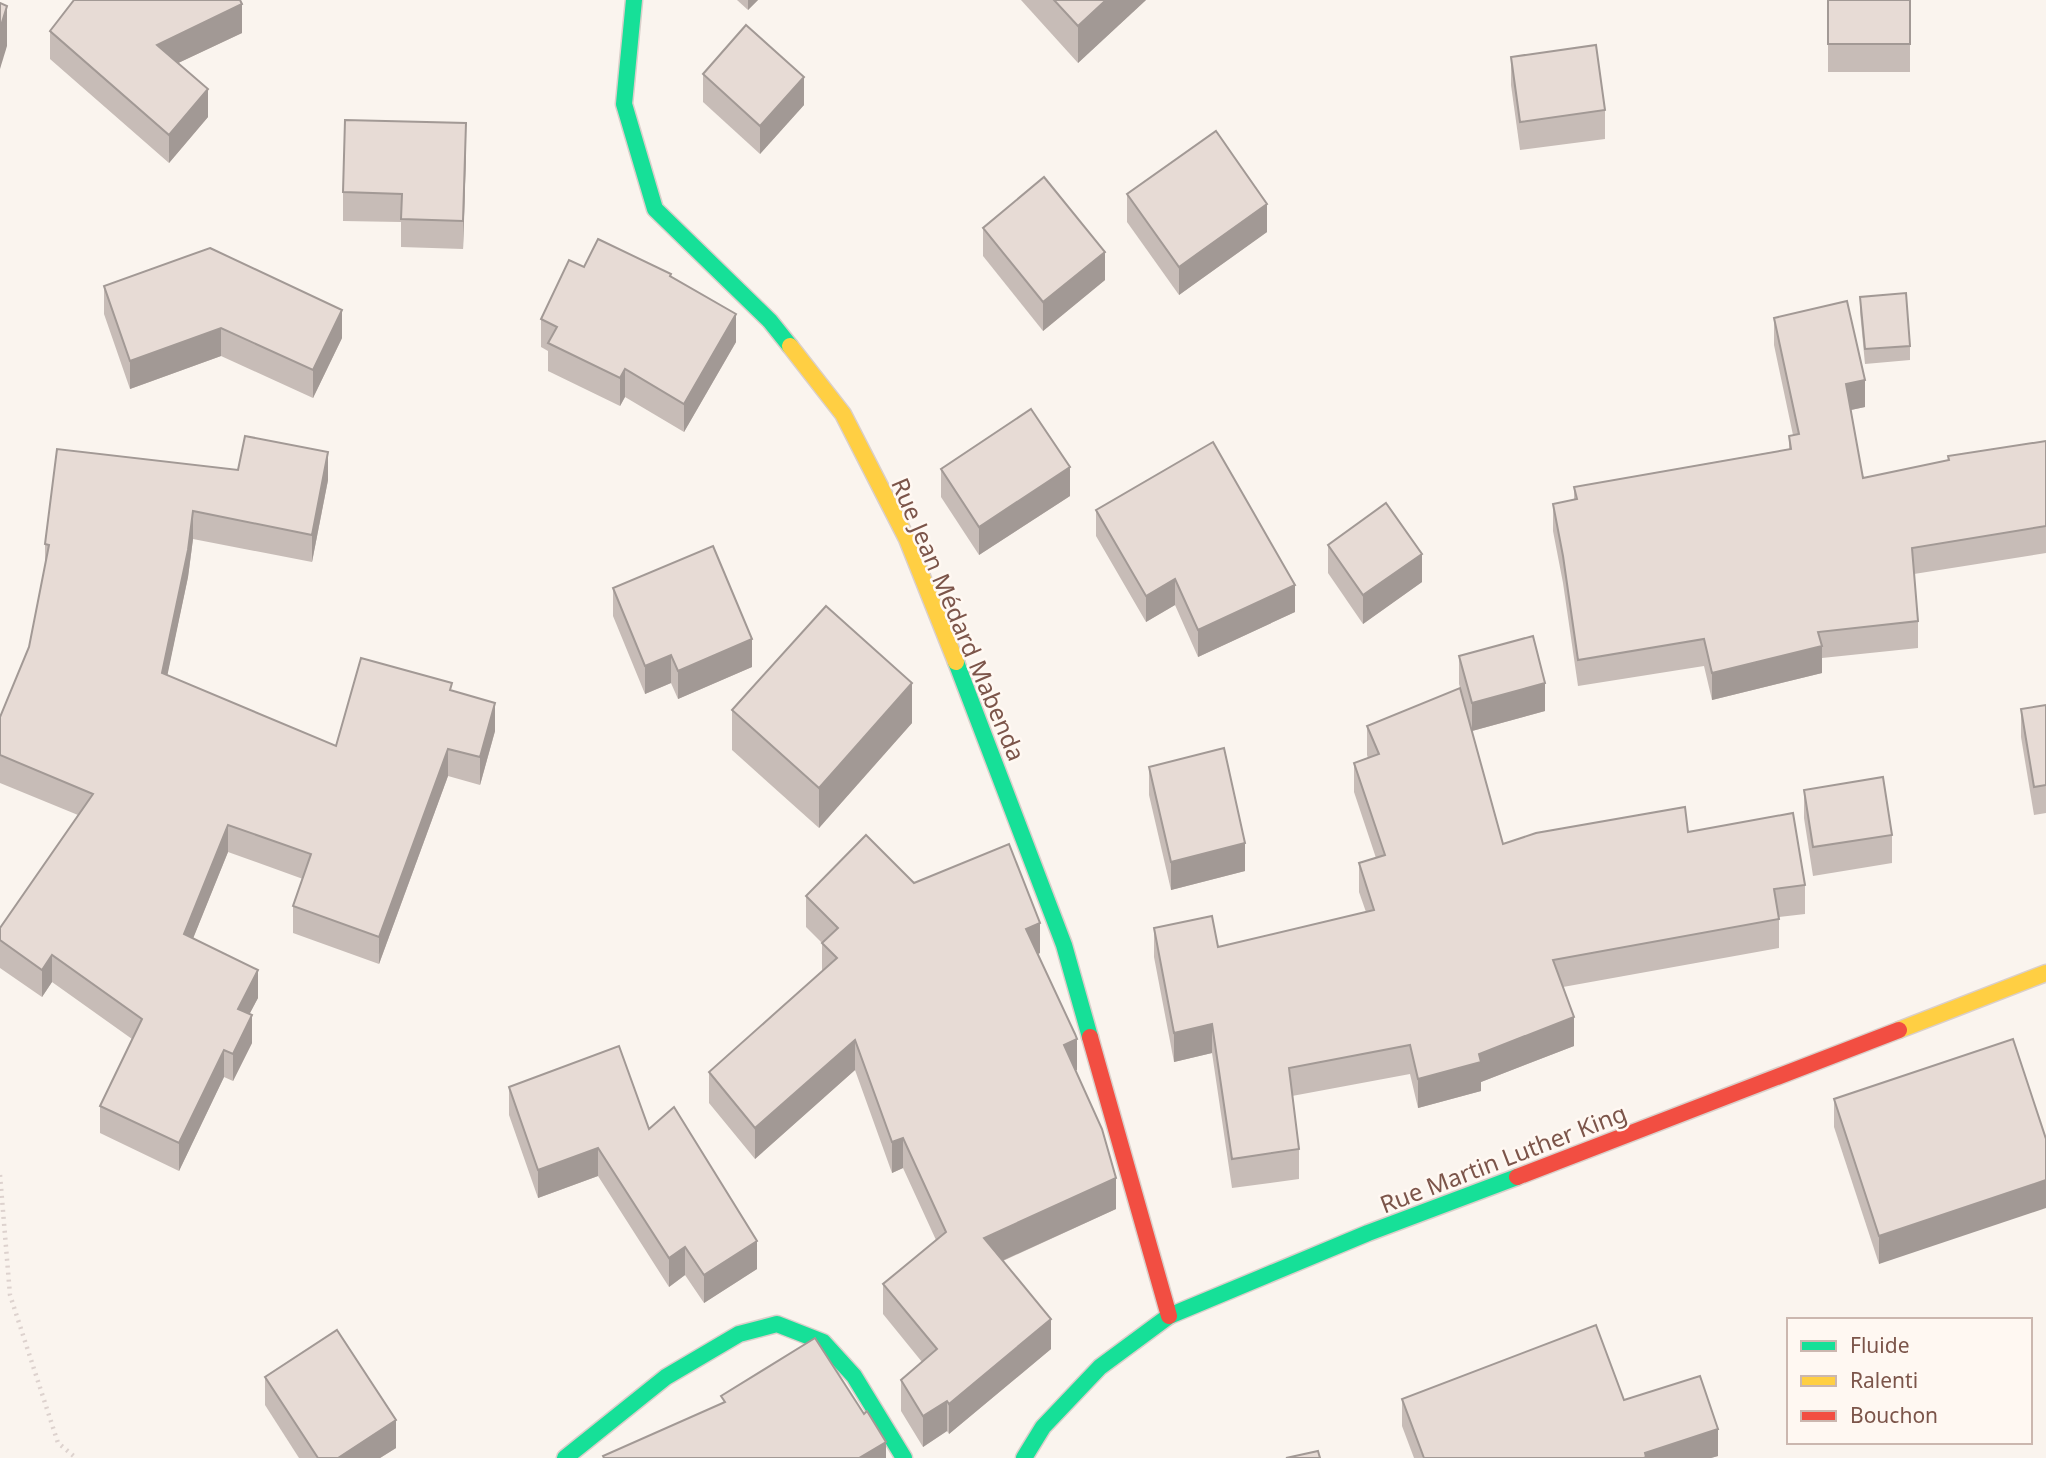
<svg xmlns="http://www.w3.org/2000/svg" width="2046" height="1458" font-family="'Noto Sans',sans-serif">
  <rect width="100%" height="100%" fill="#faf4ee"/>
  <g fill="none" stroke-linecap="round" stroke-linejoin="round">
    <!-- fast casing -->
    <g stroke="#dacfca" stroke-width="19">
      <g id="fast">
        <polyline points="634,0 624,104 655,209 770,321 790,346"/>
        <polyline points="956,662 1064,945 1090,1037"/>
        <polyline points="565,1458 666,1377 739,1334 777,1324 823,1342 854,1376 904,1458"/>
        <polyline points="1024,1458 1043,1427 1100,1367 1169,1316 1368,1233 1517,1177"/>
      </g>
    </g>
    <!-- slow casing -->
    <g stroke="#dacfca" stroke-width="19">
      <g id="slow">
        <polyline points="790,346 843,414 907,539 956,662"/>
        <polyline points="1899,1030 2046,973"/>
      </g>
    </g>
    <!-- jam casing -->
    <g stroke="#dacfca" stroke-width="19">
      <g id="jam">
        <polyline points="1090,1037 1169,1316"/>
        <polyline points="1517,1177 1899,1030"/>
      </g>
    </g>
    <!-- path -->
    <polyline stroke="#ddd2ce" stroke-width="4.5" stroke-dasharray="2 5" stroke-linecap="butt" points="0,1175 10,1295 58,1443 76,1458"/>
    <!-- fast -->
    <use href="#fast" stroke="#16e098" stroke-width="16"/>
    <!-- slow -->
    <use href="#slow" stroke="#ffcf43" stroke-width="16"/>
    <!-- jam -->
    <use href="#jam" stroke="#f24e42" stroke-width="16"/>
  </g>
  <!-- wall -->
  <g fill="#c7bcb7">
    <polygon points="737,0 758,0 748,10"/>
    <polygon points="1021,0 1146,0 1078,63"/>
    <rect x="1828" y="0" width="82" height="72"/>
    <polygon points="50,31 242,33 178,63 208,117 169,163 50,59"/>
    <polygon points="1511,57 1605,110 1605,139 1520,150 1511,85"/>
    <polygon points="703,74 804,105 760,154 703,102"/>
    <polygon points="466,152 463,249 401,247 401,222 343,221 343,192"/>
    <polygon points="1127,194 1267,232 1179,295 1127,222"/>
    <polygon points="983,228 1105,280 1043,331 983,256"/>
    <polygon points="584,267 671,276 736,342 684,432 625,397 620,406 548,371 548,351 541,347 541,319"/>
    <polygon points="104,286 342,338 313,398 221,356 130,389 104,314"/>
    <polygon points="1860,297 1910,346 1910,360 1865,364 1860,312"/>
    <polygon points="1774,318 1865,407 1851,410 1863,478 1948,460 1948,456 2046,441 2046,553 1914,574 1918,621 1918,648 1822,658 1822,673 1712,700 1704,666 1578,686 1563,583 1553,531 1553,504 1574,500 1574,487 1789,449 1789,436 1793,435 1774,345"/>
    <polygon points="941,469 1070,496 979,555 941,497"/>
    <polygon points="238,470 328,480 312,562 193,539 188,577 167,675 336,746 452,691 495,731 480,785 448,776 379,964 293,933 293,906 303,879 228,852 193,938 258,998 249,1014 252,1043 233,1081 224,1077 179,1171 100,1133 100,1106 132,1039 52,982 42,997 0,968 0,928 78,815 0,783 0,717 29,647 45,565 45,544"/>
    <polygon points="1096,510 1295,612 1198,657 1175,605 1146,622 1096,536"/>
    <polygon points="1328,545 1422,582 1363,624 1328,573"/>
    <polygon points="613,588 752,667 678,699 671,683 645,694 613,616"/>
    <polygon points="1459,656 1545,711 1472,731 1503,844 1688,832 1805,885 1805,914 1779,917 1779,948 1563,987 1574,1046 1481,1082 1481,1091 1418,1108 1410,1074 1292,1096 1299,1149 1299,1179 1232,1188 1212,1053 1174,1062 1154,957 1154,928 1218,947 1366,912 1359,892 1359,863 1376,858 1354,792 1354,763 1368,758 1367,755 1367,726 1470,727 1459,684"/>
    <polygon points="2046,705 2046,813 2034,815 2021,737 2021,709"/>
    <polygon points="732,710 912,723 819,828 732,750"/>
    <polygon points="1149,767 1245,871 1171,890 1149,795"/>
    <polygon points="1804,790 1892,835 1892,863 1813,876 1804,818"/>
    <polygon points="914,883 1040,953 1038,954 1077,1070 1075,1070 1116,1209 1003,1261 1051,1349 949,1434 947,1431 923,1447 901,1411 901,1380 922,1362 883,1314 883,1284 936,1240 903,1168 892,1173 855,1070 755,1159 709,1103 709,1072 822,971 822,943 806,927 806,896"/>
    <polygon points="2013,1039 1879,1264 1834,1127 1834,1099"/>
    <polygon points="509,1087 649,1129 757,1269 704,1303 685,1275 669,1287 598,1176 538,1198 509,1115"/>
    <polygon points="265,1377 396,1448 380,1458 299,1458 265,1405"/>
    <polygon points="1402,1399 1624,1400 1718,1456 1711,1458 1414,1458 1402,1426"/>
  </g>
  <!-- shaded-wall -->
  <g fill="#a29995">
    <polygon points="748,0 758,0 748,10"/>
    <polygon points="1106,0 1146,0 1078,63 1078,26"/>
    <polygon points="242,4 242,33 157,73 157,45"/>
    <polygon points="7,6 7,46 0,69 0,29"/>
    <polygon points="804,77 804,105 760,154 760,126"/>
    <polygon points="208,89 208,117 169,163 169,135"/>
    <polygon points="466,123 466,152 463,249 463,221"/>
    <polygon points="1267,204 1267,232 1179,295 1179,267"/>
    <polygon points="1105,252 1105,280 1043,331 1043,302"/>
    <polygon points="342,310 342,338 313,398 313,370"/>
    <polygon points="736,314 736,342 684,432 684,404"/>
    <polygon points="221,328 221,356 130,389 130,361"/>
    <polygon points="625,369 625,397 620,406 620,378"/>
    <polygon points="1865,380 1865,407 1846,411 1846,384"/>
    <polygon points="328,452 328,480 312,562 312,535"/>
    <polygon points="1070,467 1070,496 979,555 979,527"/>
    <polygon points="193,511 193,539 188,577 162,701 162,673"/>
    <polygon points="1422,554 1422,582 1363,624 1363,595"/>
    <polygon points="1175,579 1175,605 1146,622 1146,596"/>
    <polygon points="1295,585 1295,612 1198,657 1198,630"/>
    <polygon points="752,639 752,667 678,699 678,671"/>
    <polygon points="1822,646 1822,673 1712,700 1712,673"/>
    <polygon points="671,655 671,683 645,694 645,666"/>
    <polygon points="912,683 912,723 819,828 819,788"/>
    <polygon points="1545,683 1545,711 1472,731 1472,703"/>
    <polygon points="495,703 495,731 480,785 480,757"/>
    <polygon points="448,749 448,776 379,964 379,937"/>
    <polygon points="228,825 228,852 184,961 184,934"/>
    <polygon points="1245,843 1245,871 1171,890 1171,862"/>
    <polygon points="1040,923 1040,953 1026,959 1026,929"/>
    <polygon points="52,955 52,982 42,997 42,970"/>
    <polygon points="258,970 258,998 238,1036 238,1009"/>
    <polygon points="252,1015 252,1043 233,1081 233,1054"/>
    <polygon points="1574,1017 1574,1046 1481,1082 1481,1091 1418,1108 1418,1079 1479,1054"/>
    <polygon points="1212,1024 1212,1053 1174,1062 1174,1033"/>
    <polygon points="1077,1039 1077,1070 1064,1076 1064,1045"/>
    <polygon points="855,1040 855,1070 755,1159 755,1128"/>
    <polygon points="224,1050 224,1077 179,1171 179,1143"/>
    <polygon points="903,1138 903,1168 892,1173 892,1142"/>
    <polygon points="598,1148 598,1176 538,1198 538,1170"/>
    <polygon points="1116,1178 1116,1209 984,1269 984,1238"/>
    <polygon points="2046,1180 2046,1208 1879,1264 1879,1236"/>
    <polygon points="757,1241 757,1269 704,1303 704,1275"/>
    <polygon points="685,1247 685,1275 669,1287 669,1258"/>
    <polygon points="1051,1319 1051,1349 949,1434 949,1404"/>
    <polygon points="947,1401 947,1431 923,1447 923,1416"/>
    <polygon points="396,1420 396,1448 380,1458 338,1458"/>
    <polygon points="1718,1429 1718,1456 1711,1458 1644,1458 1645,1453"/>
    <polygon points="886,1442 886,1458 859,1458"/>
  </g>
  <!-- building -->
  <g fill="#e7dbd5" stroke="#a29995" stroke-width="2">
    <polygon points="74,0 240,0 242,4 157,45 208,89 169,135 50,31"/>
    <polygon points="1054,0 1106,0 1078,26"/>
    <rect x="1828" y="0" width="82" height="44"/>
    <polygon points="0,3 7,6 0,29"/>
    <polygon points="746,25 804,77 760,126 703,74"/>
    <polygon points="1596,45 1605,110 1520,122 1511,57"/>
    <polygon points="345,120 466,123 463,221 401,219 402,194 343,192"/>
    <polygon points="1216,131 1267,204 1179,267 1127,194"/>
    <polygon points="1044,177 1105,252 1043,302 983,228"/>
    <polygon points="598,239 671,274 670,276 736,314 684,404 625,369 620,378 548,343 557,327 541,319 569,260 584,267"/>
    <polygon points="210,248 342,310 313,370 221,328 130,361 104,286"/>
    <polygon points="1906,293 1910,346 1865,349 1860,297"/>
    <polygon points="1847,301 1865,380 1846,384 1863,478 1949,460 1948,456 2046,441 2046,526 1912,548 1918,621 1818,632 1822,646 1712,673 1704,639 1578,660 1563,556 1553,504 1577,499 1574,487 1791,449 1789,436 1799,434 1774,318"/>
    <polygon points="1031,409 1070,467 979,527 941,469"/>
    <polygon points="245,436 328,452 312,535 193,511 188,550 162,673 336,746 361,658 452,683 450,690 495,703 480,757 448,749 379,937 293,906 311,854 228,825 184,934 258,970 238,1009 252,1015 233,1054 224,1050 179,1143 100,1106 142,1019 52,955 42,970 0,940 0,928 93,794 0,755 0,717 29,647 49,545 45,544 57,449 238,470"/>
    <polygon points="1213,442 1295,585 1198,630 1175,579 1146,596 1096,510"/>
    <polygon points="1386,503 1422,554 1363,595 1328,545"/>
    <polygon points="713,546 752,639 678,671 671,655 645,666 613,588"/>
    <polygon points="826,606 912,683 819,788 732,710"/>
    <polygon points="1533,636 1545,683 1472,703 1459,656"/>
    <polygon points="1460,688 1503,844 1536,833 1685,807 1688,832 1793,813 1805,885 1774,889 1779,919 1553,960 1574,1017 1479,1054 1481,1062 1418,1079 1410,1045 1289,1068 1299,1149 1232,1159 1212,1024 1174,1033 1154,928 1212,916 1218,947 1374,910 1359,863 1385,855 1354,763 1379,754 1367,726"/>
    <polygon points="2046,705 2046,785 2034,787 2021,709"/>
    <polygon points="1224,748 1245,843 1171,862 1149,767"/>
    <polygon points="1883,777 1892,835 1813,847 1804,790"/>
    <polygon points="866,835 914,883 1009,844 1040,923 1026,929 1075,1034 1077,1039 1064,1045 1102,1129 1116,1178 984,1238 1051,1319 949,1404 947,1401 923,1416 901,1380 937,1349 883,1284 946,1232 903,1138 892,1142 855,1040 755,1128 709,1072 837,958 822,943 838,928 806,896"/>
    <polygon points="2013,1039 2046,1139 2046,1180 1879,1236 1834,1099"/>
    <polygon points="619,1046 649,1129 674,1107 757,1241 704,1275 685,1247 669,1258 598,1148 538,1170 509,1087"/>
    <polygon points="1596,1325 1624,1400 1700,1376 1718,1429 1645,1453 1646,1457 1644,1458 1424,1458 1402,1399"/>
    <polygon points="337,1330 396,1420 338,1458 318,1458 265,1377"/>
    <polygon points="815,1338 864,1414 867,1411 886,1442 859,1458 604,1458 603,1456 725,1402 721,1396"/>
    <polygon points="1318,1451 1320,1458 1286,1458"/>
  </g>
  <g text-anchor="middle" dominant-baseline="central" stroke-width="5" stroke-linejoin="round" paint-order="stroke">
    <!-- street labels -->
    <g font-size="24" fill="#7c554a" stroke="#fff8f2">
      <text transform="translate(959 619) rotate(67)">Rue Jean Médard Mabenda</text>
      <text transform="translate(1503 1158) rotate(-21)">Rue Martin Luther King</text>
    </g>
  </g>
  <!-- legend -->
  <rect x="1787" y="1318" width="245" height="126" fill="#fff8f2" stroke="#cbb7af" stroke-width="2"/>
  <rect x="1801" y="1341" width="35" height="10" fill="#16e098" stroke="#cbb7af" stroke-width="2"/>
  <text x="1850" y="1353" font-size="21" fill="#7c554a">Fluide</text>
  <rect x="1801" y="1376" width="35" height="10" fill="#ffcf43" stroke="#cbb7af" stroke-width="2"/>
  <text x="1850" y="1388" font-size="21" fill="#7c554a">Ralenti</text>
  <rect x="1801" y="1411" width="35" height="10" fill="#f24e42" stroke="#cbb7af" stroke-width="2"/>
  <text x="1850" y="1423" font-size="21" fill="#7c554a">Bouchon</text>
</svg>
